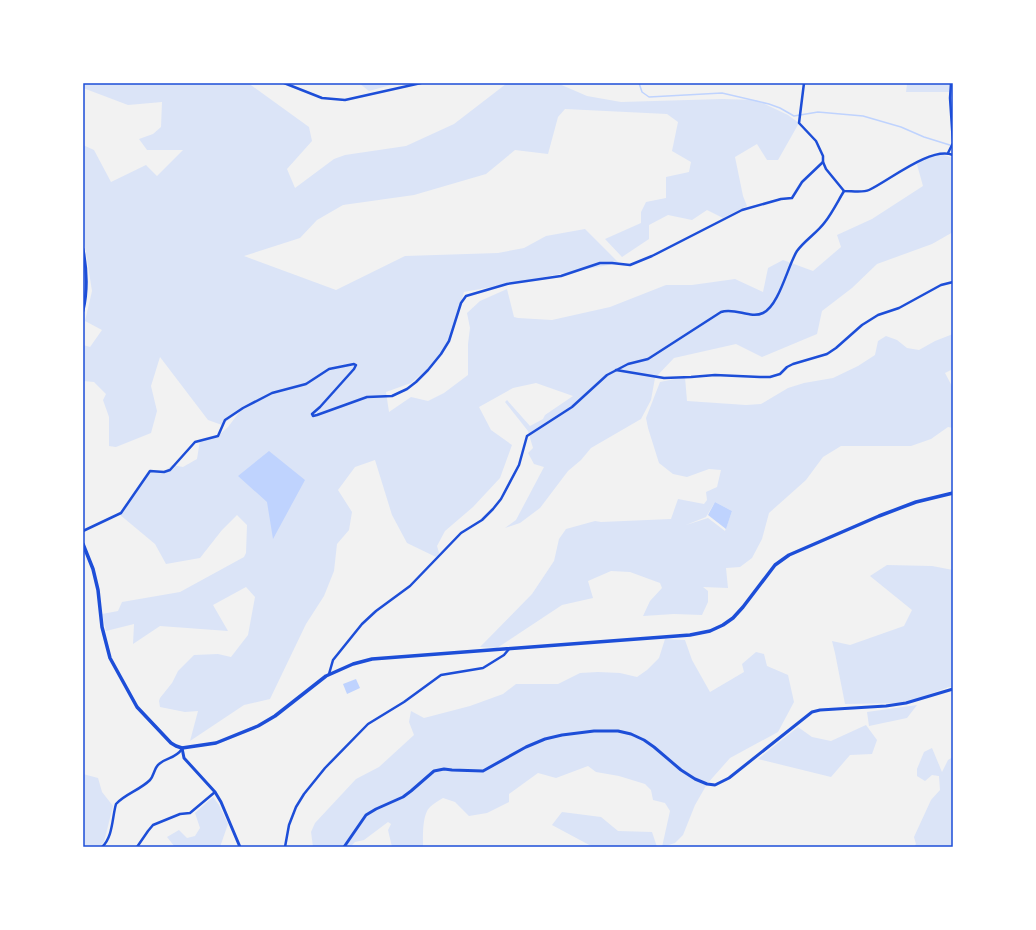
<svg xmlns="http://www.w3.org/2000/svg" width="1036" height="930" font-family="Cabin,sans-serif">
  <rect width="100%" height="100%" fill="#f2f2f2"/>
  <!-- green -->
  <g fill="#dbe4f7" fill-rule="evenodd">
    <polygon points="83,83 248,83 309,127 312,141 287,169 295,188 334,159 345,155 406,146 454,124 506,84 557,83 587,96 621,102 722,99 756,100 788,115 799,123 778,160 767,160 757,144 735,157 743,196 747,206 723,218 707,210 692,220 668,215 649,225 649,239 622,257 605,239 641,223 641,212 646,202 666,198 666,177 689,172 691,162 672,151 678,122 667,114 565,109 558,117 548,154 515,150 486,174 414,195 343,205 317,220 300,238 244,256 336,290 405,256 498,253 524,248 546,236 585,229 619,263 464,292 450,339 433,364 411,383 386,392 389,412 411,397 428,401 444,393 468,375 468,344 470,328 467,313 480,301 507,289 514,317 518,318 552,320 610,307 666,285 692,285 735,279 763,292 768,268 783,260 813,271 841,247 837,235 872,219 923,186 916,161 941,154 953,158 953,232 932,244 877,264 852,288 822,311 817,334 762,357 736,344 674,358 655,378 651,400 641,419 591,448 581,460 568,471 540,508 520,523 505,528 516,520 544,467 534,464 528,453 533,448 528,431 505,402 507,400 530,426 543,419 545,415 573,396 536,383 513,388 479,407 491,430 512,445 500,478 473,507 445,531 437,546 439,553 436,557 407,543 392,515 375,460 355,467 338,490 352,512 349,530 337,544 334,571 324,596 306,624 270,699 244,705 190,741 198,711 185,712 160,707 159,701 160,698 172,683 178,671 194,655 218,654 231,657 248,635 255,597 246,587 213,605 228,631 160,626 133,644 134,624 106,631 102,614 118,611 122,602 180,592 244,557 246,553 247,525 237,515 222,530 200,558 166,564 155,544 119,514 150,471 164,472 172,465 183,467 197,459 200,440 218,436 228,427 241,410 222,425 208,420 160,357 151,386 157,411 151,433 116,447 109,446 109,417 103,400 106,394 94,382 83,381 83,345 90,347 102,330 85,321 92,291 83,234 83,145 94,150 111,182 146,165 157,176 183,150 147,150 139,139 153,134 161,127 162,102 128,105 83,88"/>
    <polygon points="359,83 398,83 369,91"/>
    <polygon points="895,83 950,83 949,92 906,92 907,84"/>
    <path d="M953,334V369L945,373L953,388V428L948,427L931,439L911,446H841L823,457L806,480L769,513L762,539L752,558L740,567L726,568L728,588L703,587L708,591V602L702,615L674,614L643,616L650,601L662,588L660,583L630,572L611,571L588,581L593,598L562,605L497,648L480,647L532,594L554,561L559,539L566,529L595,521L601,522L671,519L678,499L704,504L707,500L706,492L717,487L721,470L709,469L687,477L673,474L659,463L648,428L646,418L660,382L685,377L687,401L746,405L761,404L788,388L804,383L833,378L858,366L875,355L878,341L886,336L897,340L907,348L919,350L935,341ZM715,502L732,511L725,531L708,518L686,525L706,517Z"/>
    <polygon points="887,565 932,566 953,570 953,687 949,687 906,703 845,704 835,653 832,641 850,645 904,626 912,610 870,576"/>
    <path d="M665,639L685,640L692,660L710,692L744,672L742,664L756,652L764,654L767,666L788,675L794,702L778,732L730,758L707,784L695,805L683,835L675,843L662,847L670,811L665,803L653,800L651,790L645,784L619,776L596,772L588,766L556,778L538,773L509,794V802L487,813L469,816L455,802L443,798C438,801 433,804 430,807C422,814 423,837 423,847H392L388,830L391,824L388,822L364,840L355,842L350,847H313L311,832L315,823L356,779L379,767L414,735L409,722L411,711L424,718L470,706L503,694L516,684H558L580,673L598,672L620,673L637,677L647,670L659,658Z"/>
    <polygon points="917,705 907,718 869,726 867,712"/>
    <polygon points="866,725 877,740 872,754 850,755 831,777 758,759 798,727 812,737 831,741"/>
    <polygon points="932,748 942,772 948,760 953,757 953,847 914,847 916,844 914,837 931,800 940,790 939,776 932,775 925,781 917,776 917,769 924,752"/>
    <polygon points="83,774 98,778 102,792 113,806 104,842 99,847 83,847"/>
    <polygon points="213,797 219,805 228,824 220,847 175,847 167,837 179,830 187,838 195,836 200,828 195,813"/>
    <polygon points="562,812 601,817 618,831 652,832 657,847 593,847 552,825"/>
  </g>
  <!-- water -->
  <g fill="#bfd3fe">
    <polygon points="269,451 305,480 273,539 267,502 238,476"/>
    <polygon points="715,502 732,511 726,529 708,515"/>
    <polygon points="356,679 360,688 347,694 343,684"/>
  </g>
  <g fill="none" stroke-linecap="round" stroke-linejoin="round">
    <!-- stream -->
    <polyline stroke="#bfd3fe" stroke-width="1.5" points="639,83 642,92 649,97 722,93 769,104 780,108 794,116 818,112 863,116 901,127 924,137 953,146"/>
    <!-- minor -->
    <g stroke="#1d4ed8" stroke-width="2.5">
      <polyline points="284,83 322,98 345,100 421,83"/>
      <path d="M804,83L799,123L816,141L823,156V162L826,169L844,191C852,191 863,193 869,190C890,180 931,146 953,155"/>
      <polyline points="948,153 953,143 950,98 951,83"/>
      <polyline points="616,370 664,378 691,377 715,375 760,377 770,377 780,374 787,367 793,364 827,354 836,348 862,325 878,315 899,308 941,285 953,282"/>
      <polyline points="83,531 121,513 150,471 164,472 170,470 195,442 218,436 225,420 243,408 272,393 306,384 329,369 354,364 356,365 354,369 320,407 312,414 313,416 317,415 367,397 392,396 407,389 416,382 428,370 441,354 449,341 461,303 466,296 507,284 561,276 600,263 612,263 630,265 652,256 742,210 781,199 792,198 802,182 823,162"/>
      <path d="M329,674L333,660L362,624L376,611L410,586L461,533L482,520L493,509L501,499L519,465L527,436L572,407L607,375L628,364L648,359L721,312C735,307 750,319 763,313C779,306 788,265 797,251C805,240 817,233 825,222C832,213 838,201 844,191"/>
      <path d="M102,847C113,837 112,818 116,804C125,794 140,790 150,780C154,776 154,768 159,764C167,757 175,759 182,749"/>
      <polyline points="137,847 148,831 153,825 180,814 190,813 215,792"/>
      <polyline points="285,847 289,825 296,807 304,794 325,768 368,724 404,702 441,675 483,668 504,655 509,649"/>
    </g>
    <!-- tertiary -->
    <g stroke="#1d4ed8" stroke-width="3">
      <path d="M83,249C87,270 88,290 83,311"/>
      <polyline points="182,748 184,758 215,792 221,802 240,847"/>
      <polyline points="344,847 366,815 376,809 403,797 411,791 434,771 444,769 452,770 483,771 526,747 545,739 562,735 594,731 618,731 631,734 644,740 654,747 681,770 695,779 707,784 715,785 729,778 812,712 820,710 886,706 906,703 953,689"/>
    </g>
    <!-- secondary -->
    <polyline stroke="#1d4ed8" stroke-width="3.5" points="83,544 93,569 98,590 102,627 110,658 137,707 171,743 176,746 182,748 216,743 258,726 275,716 326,676 353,664 372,659 690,635 710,631 723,625 733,618 743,607 775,565 789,555 879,516 916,502 953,493"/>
  </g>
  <!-- border -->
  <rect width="1036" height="930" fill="none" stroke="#ffffff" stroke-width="168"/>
  <rect x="84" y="84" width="868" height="762" fill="none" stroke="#1d4ed8" stroke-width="1.5"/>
</svg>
